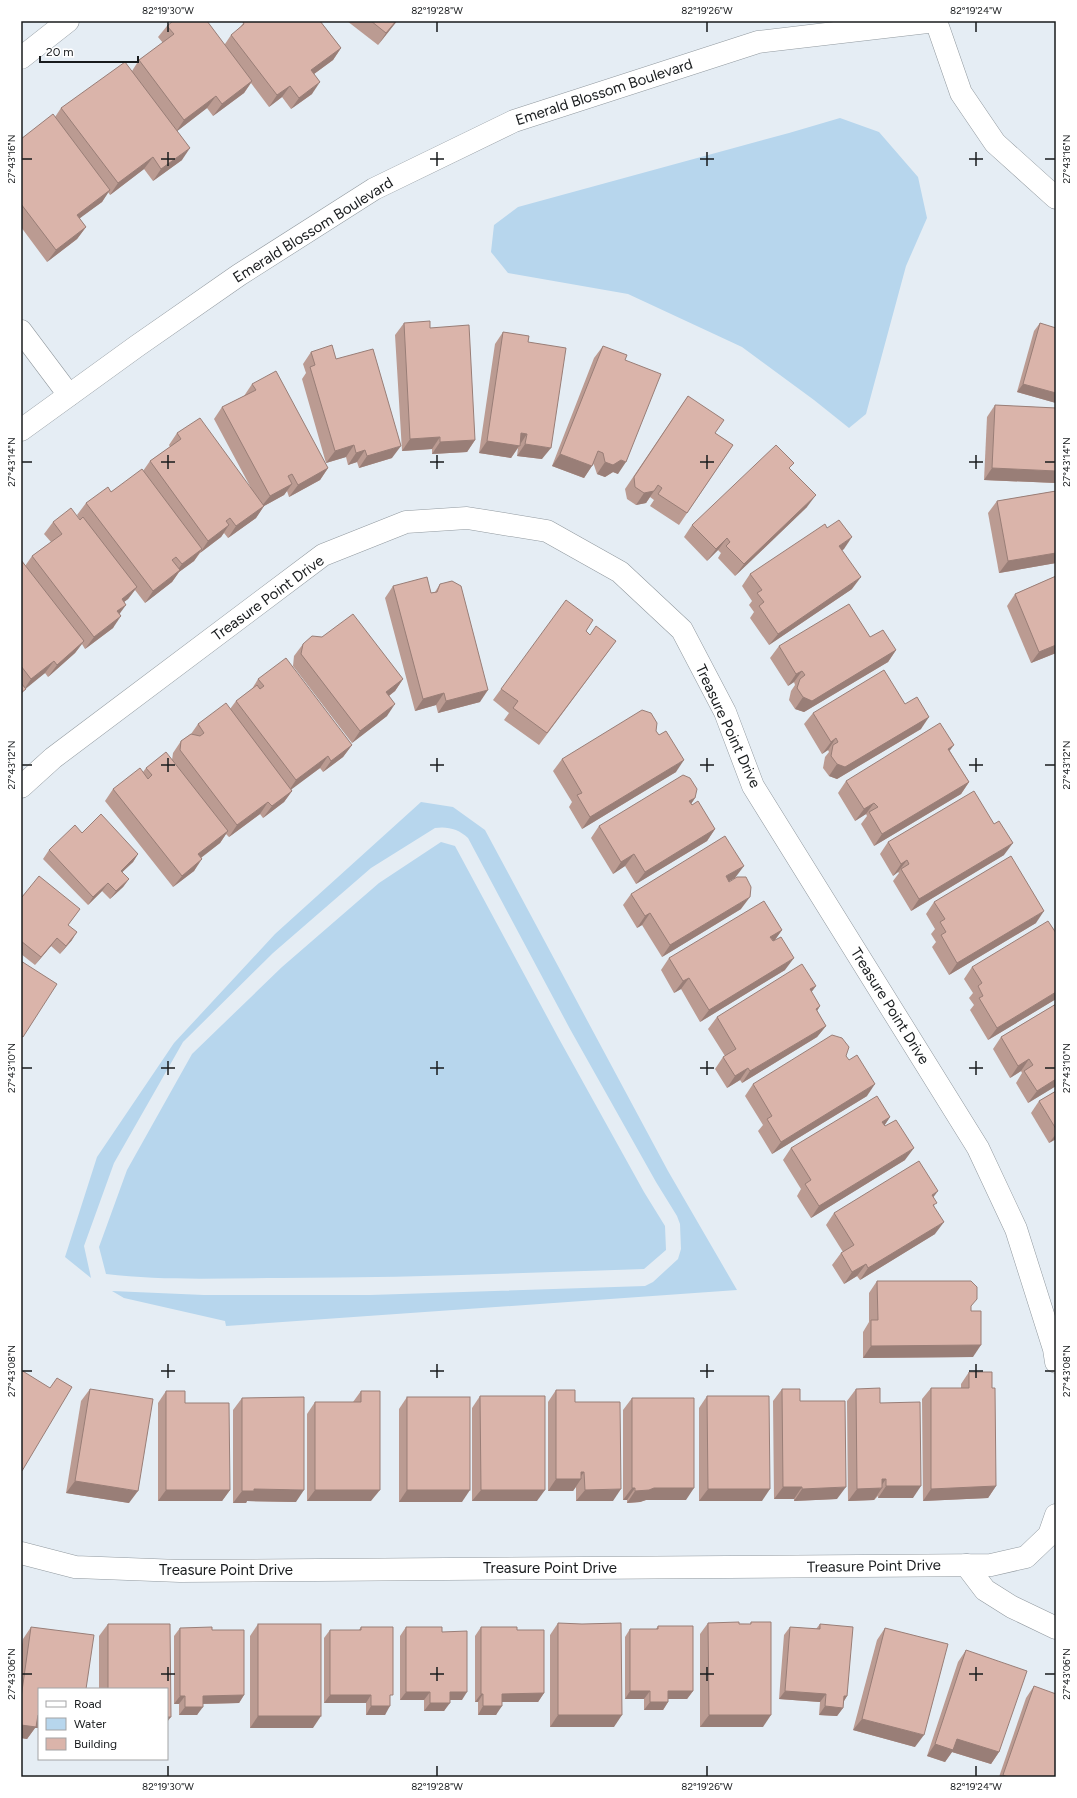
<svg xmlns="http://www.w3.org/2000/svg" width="1077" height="1798" font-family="Figtree,sans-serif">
  <rect width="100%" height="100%" fill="#e5edf4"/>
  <!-- water -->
  <g fill="#b7d6ed">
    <polygon points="840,118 879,132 918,177 927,218 906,266 866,414 849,428 814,400 742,347 628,294 508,273 491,252 494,225 518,207 789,133"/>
    <path d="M421,802L453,807L485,830L668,1171L737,1290L226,1326L225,1321L124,1298L112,1291L204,1295H370L645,1286L653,1282L678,1259L681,1249L680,1224L677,1216L656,1182L570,1029L468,838C459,829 447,826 435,828L371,868L273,953L183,1042L114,1163L84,1246L91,1278L65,1257L97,1157L174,1043L275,934Z"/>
    <path d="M441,842L455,846L558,1037L644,1192L665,1226L666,1250L644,1269C523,1273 402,1278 281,1278C223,1278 163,1281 106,1274L99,1247L127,1170L192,1054L282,967L379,883Z"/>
  </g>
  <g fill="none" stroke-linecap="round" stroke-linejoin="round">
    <!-- street casing -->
    <g stroke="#91999f" stroke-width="23">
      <g id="street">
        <polyline points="936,21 961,93 995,143 1056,198"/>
        <polyline points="21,58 68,21"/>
        <polyline points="21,331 69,395"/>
        <polyline points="21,430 137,346 239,275 374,189 514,121 758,42 936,21"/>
        <polyline points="21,787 53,758 323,555 406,522 467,518 547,531 620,572 682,630 725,712 753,786 978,1148 1016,1229 1054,1349 1056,1362"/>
        <polyline points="21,1553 75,1567 180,1571 991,1565 1026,1557 1049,1535 1056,1515"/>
        <polyline points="966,1565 985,1590 1012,1607 1056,1628"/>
      </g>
    </g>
    <!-- street -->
    <use href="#street" stroke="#fff" stroke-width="22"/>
  </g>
  <!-- wall -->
  <g fill="#bb9b92">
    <polygon points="243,21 320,21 341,48 333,60 314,74 312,94 291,109 282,97 269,107 251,83 244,93 213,116 207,108 177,131 182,160 153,181 144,169 110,195 108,192 102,202 79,218 86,227 77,239 47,262 21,227 21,139 55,117 61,108 132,71 139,60 163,43 158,37 167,26 225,44 231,35 238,30 244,22"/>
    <polygon points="347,21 397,21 378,45"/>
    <polygon points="404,323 430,328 475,440 467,452 432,454 432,449 402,451 395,335"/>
    <polygon points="1040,323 1056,403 1017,392 1034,331"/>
    <polygon points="503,332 528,342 542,459 517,456 518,448 511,458 479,453 495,344"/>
    <polygon points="603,346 625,360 618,474 613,472 605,477 597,474 594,465 593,464 584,478 552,466 594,358"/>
    <polygon points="311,352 336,359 392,458 359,468 357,462 348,465 346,457 326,463 302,379 306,373 303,364"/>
    <polygon points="252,384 328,468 320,480 289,497 287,491 284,495 264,506 256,518 228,538 224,533 221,537 200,553 194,561 179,572 172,582 145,603 135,590 128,599 124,602 113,628 85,649 82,644 75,653 48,677 45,673 25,688 21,695 21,560 25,566 32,556 51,542 44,534 53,522 80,520 77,515 86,503 111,492 143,471 150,461 170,447 169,445 177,433 251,488 214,419 222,407 244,396"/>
    <polygon points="688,396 715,433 733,445 679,525 650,506 654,500 650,497 646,503 636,505 627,499 625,489"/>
    <polygon points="995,405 1056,408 1056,483 984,480 987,417"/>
    <polygon points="790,469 807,507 735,576 718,558 721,553 718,550 707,561 684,537 692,525"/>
    <polygon points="1056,491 1056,563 999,573 988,513 997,501"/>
    <polygon points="827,528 844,549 842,550 852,589 769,645 750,618 754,612 749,605 752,601 742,586 750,574"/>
    <polygon points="1056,576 1056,653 1031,663 1007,606 1015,594"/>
    <polygon points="440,584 480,702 438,713 436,705 415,711 385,598 393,586 431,593 435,592"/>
    <polygon points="586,631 590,635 616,641 539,745 504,720 509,713 493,700 501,689"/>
    <polygon points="870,637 896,650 888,662 804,712 795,709 789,700 791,691 795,685 794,682 788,686 770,658 779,646"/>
    <polygon points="303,644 403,679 395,691 389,696 387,716 352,743 293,666 294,656"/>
    <polygon points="258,679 352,745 343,757 323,772 320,768 291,789 292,791 284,802 263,818 260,814 229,837 226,834 220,843 201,858 194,871 173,887 105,801 113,789 143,772 146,768 172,760 173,753 181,741 191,734 198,724 230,709 236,701 252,689"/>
    <polygon points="813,713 921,729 837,779 829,776 823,768 825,757 829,752 828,750 822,754 804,724"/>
    <polygon points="656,731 659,735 676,772 582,829 569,807 572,802 553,771 562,759"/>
    <polygon points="950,751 969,782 961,794 874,846 861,824 867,816 866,814 855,821 838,793 846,781"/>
    <polygon points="695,798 691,804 715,829 707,841 636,884 625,866 613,874 591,838 599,826"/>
    <polygon points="82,833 138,854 133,862 122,872 129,879 123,887 110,899 102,891 88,905 43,859 49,850"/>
    <polygon points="888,842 1004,855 911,911 893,881 899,873 898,872 893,876 880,854"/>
    <polygon points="735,878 729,881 741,909 662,957 642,925 637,928 623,905 631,894"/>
    <polygon points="21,896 22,897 80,909 68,925 72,940 60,954 51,946 35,965 21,954"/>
    <polygon points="934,902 1036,923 949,975 932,947 936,942 931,934 935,929 926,914"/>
    <polygon points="782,930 775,940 785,970 700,1022 681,989 674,993 661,970 669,958"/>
    <polygon points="1056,933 1056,999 988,1040 970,1010 974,1005 969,998 973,993 964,979 972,967"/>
    <polygon points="816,986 811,992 820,1006 817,1011 826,1026 817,1037 742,1083 740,1080 727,1088 715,1069 723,1057 725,1056 708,1029 717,1017"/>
    <polygon points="1056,1004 1056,1086 1028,1103 1016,1083 1022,1073 1021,1071 1010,1078 993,1049 1001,1037"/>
    <polygon points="846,1056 867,1096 772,1154 758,1131 763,1125 745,1096 753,1084"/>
    <polygon points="1056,1091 1056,1139 1049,1143 1031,1113 1039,1101"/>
    <polygon points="890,1117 884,1126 905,1160 811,1218 797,1196 801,1189 783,1160 791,1148"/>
    <polygon points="934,1197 935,1234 860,1280 857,1276 844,1284 832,1265 841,1253 843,1252 826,1225 834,1213"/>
    <polygon points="877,1281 971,1308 973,1357 863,1358 863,1332 869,1322 869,1293"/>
    <polygon points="969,1372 992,1388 996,1486 988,1498 923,1501 922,1399 931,1388 961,1388 961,1384"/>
    <polygon points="90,1389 129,1503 66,1493 81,1401"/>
    <polygon points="782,1389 800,1401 837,1499 794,1501 794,1499 774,1499 773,1401"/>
    <polygon points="856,1389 880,1403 913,1498 878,1498 878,1496 874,1500 848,1501 847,1401"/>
    <polygon points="556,1390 575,1402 613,1501 576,1501 576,1487 573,1491 548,1491 548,1402"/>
    <polygon points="166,1391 185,1403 230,1490 222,1501 158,1501 158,1403"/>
    <polygon points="361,1391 371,1501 307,1501 307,1414 315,1402 353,1402"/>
    <polygon points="480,1396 537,1501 472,1501 472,1408"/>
    <polygon points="707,1396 762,1501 699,1501 699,1408"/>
    <polygon points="407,1397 462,1502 399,1502 399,1409"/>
    <polygon points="242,1398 296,1502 247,1501 246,1503 233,1503 233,1410"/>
    <polygon points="632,1398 686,1500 646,1500 640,1502 627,1503 627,1500 623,1500 623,1410"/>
    <polygon points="751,1622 763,1727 700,1727 700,1634 708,1623 750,1624"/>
    <polygon points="558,1623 614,1727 550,1727 550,1635"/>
    <polygon points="108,1624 167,1689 99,1689 99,1636"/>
    <polygon points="258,1624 313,1728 250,1728 250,1636"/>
    <polygon points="820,1624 847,1696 844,1701 843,1708 837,1716 819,1715 820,1702 779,1699 784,1635 790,1627 816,1629"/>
    <polygon points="658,1626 693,1691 687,1699 668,1699 668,1702 663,1710 644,1710 644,1699 625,1699 625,1637 630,1629 656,1629"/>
    <polygon points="31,1627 39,1689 39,1728 35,1728 27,1739 21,1738 21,1650 23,1639"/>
    <polygon points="361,1627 390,1699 385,1715 366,1715 366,1703 324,1703 324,1638 330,1630 359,1630"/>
    <polygon points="406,1627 442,1632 462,1700 450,1700 444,1711 424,1711 424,1700 400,1700 400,1636"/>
    <polygon points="481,1627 517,1630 544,1693 538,1702 502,1702 496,1715 478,1715 478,1702 475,1702 475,1636"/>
    <polygon points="180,1628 212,1630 244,1695 239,1703 203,1704 197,1715 179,1715 179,1704 174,1704 174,1636"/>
    <polygon points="885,1628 915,1747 853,1730 877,1640"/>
    <polygon points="966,1650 999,1752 991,1764 952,1752 945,1762 927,1756 958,1662"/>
    <polygon points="1034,1686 1056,1777 999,1777 1026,1698"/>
  </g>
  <!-- shaded-wall -->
  <g fill="#997e77">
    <polygon points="396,21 397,21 378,45 386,33"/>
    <polygon points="341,48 333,60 303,82 311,70"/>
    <polygon points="252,81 244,93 213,116 222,104"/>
    <polygon points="320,82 312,94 291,109 299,98"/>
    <polygon points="290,86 282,97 269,107 277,95"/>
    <polygon points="216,96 207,108 176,132 184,120"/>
    <polygon points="190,148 182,160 153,181 161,169"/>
    <polygon points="153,157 144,169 110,195 118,183"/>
    <polygon points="110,190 102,202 68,227 77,215"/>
    <polygon points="86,227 77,239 47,262 56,250"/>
    <polygon points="1023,384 1056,393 1056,403 1017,392"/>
    <polygon points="521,433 527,434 511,458 479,453 487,441"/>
    <polygon points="440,437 432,449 402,451 410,439"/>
    <polygon points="475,440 467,452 432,454 440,442"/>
    <polygon points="525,444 551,448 542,459 517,456"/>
    <polygon points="354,445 346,457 326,463 335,451"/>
    <polygon points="401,446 392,458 359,468 367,456"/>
    <polygon points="365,450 357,462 348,465 356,453"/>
    <polygon points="560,454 592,466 584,478 552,466"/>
    <polygon points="621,460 626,462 618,474 613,472 605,477 597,474 605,462"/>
    <polygon points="328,468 320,480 289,497 298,485"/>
    <polygon points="992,468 1056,471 1056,483 984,480"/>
    <polygon points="292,484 284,495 264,506 256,518 228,538 236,526 261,507 270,496"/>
    <polygon points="654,491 646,503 636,505 644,493"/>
    <polygon points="816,495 807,507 735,576 744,564"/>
    <polygon points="229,525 221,537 200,553 208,541"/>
    <polygon points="852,537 844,549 831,558 839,546"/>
    <polygon points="727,538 718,550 707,561 716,549"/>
    <polygon points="202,549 194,561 179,572 172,582 145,603 153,591 174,575 182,564"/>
    <polygon points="1056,553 1056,563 999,573 1008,561"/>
    <polygon points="861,577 852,589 769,645 778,634"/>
    <polygon points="137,587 128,599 113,610 122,599"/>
    <polygon points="126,605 118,616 117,611"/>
    <polygon points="121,616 113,628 85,649 94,637"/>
    <polygon points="84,641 75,653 48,677 57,665"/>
    <polygon points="1056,645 1056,653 1031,663 1039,652"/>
    <polygon points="896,650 888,662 804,712 795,709 803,697"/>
    <polygon points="54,661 45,673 23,691 31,679"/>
    <polygon points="802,671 794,682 788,686 796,674"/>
    <polygon points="403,679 395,691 378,704 386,692"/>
    <polygon points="488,690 480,702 438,713 446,701"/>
    <polygon points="444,693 436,705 415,711 423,699"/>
    <polygon points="395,704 387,716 352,743 360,731"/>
    <polygon points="929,717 921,729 837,779 829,776 837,764"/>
    <polygon points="836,738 828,750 822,754 831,742"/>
    <polygon points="352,745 343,757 323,772 331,761"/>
    <polygon points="954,745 945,757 948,749"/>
    <polygon points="328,756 320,768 288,792 296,780"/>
    <polygon points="684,760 676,772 582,829 590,817"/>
    <polygon points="969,782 961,794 874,846 882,834"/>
    <polygon points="292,791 284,802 263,818 272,806"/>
    <polygon points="695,798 687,810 689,801"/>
    <polygon points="268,802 260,814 229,837 237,825"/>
    <polygon points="874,803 866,814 855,821 864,809"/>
    <polygon points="715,829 707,841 636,884 645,872"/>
    <polygon points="228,831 220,843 190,866 198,854"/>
    <polygon points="1013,843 1004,855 911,911 919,899"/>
    <polygon points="138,854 133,862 115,879 121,871"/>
    <polygon points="634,854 625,866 613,874 621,862"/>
    <polygon points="202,859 194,871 173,887 182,876"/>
    <polygon points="907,860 898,872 893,876 901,864"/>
    <polygon points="744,866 735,878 717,888 726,876"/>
    <polygon points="129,879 123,887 110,899 116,891"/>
    <polygon points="108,883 102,891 88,905 93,897"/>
    <polygon points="750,897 741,909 662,957 670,945"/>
    <polygon points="1044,911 1036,923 949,975 957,963"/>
    <polygon points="650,913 642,925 637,928 645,916"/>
    <polygon points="782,930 774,941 770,937"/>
    <polygon points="77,932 72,940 60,954 66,946"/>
    <polygon points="57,938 51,946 35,965 41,957"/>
    <polygon points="794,958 785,970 700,1022 709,1010"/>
    <polygon points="689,978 681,989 674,993 683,981"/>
    <polygon points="816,986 807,998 810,989"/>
    <polygon points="1056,992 1056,999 988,1040 997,1028"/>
    <polygon points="820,1006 812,1018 816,1009"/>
    <polygon points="826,1026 817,1037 742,1083 750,1071"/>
    <polygon points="1029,1059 1021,1071 1010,1078 1018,1066"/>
    <polygon points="748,1068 740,1080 727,1088 735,1076"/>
    <polygon points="1056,1079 1056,1086 1028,1103 1037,1091"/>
    <polygon points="875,1084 867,1096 772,1154 781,1142"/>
    <polygon points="890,1117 882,1129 882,1122"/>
    <polygon points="1056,1134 1056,1139 1049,1143"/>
    <polygon points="914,1148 905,1160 811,1218 819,1206"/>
    <polygon points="938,1191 929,1203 932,1195"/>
    <polygon points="944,1222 935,1234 860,1280 868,1268"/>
    <polygon points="866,1264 857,1276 844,1284 852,1272"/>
    <polygon points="981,1345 973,1357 863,1358 871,1346"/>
    <polygon points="581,1472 584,1472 579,1479 581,1479 573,1491 548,1491 556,1479"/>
    <polygon points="882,1479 886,1479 879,1489 882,1488 874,1500 848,1501 857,1489"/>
    <polygon points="75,1481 138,1491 129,1503 66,1493"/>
    <polygon points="886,1486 921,1486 913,1498 878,1498"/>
    <polygon points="996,1486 988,1498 923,1501 931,1489"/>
    <polygon points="783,1487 802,1487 794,1499 774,1499"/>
    <polygon points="846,1487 837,1499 794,1501 802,1489"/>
    <polygon points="632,1488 635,1488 627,1500 623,1500"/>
    <polygon points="654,1488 694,1488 686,1500 646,1500 640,1502 627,1503 635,1491"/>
    <polygon points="254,1489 304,1490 296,1502 247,1501 246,1503 233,1503 242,1491"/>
    <polygon points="621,1489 613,1501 576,1501 585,1490"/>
    <polygon points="708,1489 770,1489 762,1501 699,1501"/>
    <polygon points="166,1490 230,1490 222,1501 158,1501"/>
    <polygon points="315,1490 380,1490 371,1501 307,1501"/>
    <polygon points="407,1490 470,1490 462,1502 399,1502"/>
    <polygon points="481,1490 545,1490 537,1501 472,1501"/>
    <polygon points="630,1691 650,1691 644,1699 625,1699"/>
    <polygon points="668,1691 693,1691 687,1699 663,1699"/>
    <polygon points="785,1691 826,1694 820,1702 779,1699"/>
    <polygon points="406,1692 430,1692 424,1700 400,1700"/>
    <polygon points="450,1692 467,1692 462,1700 444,1700"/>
    <polygon points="544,1693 538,1702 496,1702 502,1694"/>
    <polygon points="481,1694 483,1694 478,1702 475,1702"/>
    <polygon points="244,1695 239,1703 197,1704 203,1696"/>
    <polygon points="330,1695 371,1695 366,1703 324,1703"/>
    <polygon points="180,1696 185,1696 179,1704 174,1704"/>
    <polygon points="844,1696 847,1696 842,1704"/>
    <polygon points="650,1702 668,1702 663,1710 644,1710"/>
    <polygon points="430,1703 450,1703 444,1711 424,1711"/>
    <polygon points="371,1706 390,1706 385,1715 366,1715"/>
    <polygon points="483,1706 502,1706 496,1715 478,1715"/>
    <polygon points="825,1706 843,1708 837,1716 819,1715"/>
    <polygon points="185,1707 203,1707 197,1715 179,1715"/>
    <polygon points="38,1715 39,1715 39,1728 35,1728 27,1739 21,1738 21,1725"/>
    <polygon points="558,1715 622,1715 614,1727 550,1727"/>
    <polygon points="709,1715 771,1715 763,1727 700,1727"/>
    <polygon points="258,1716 321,1716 313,1728 250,1728"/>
    <polygon points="167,1717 171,1717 167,1722"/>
    <polygon points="862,1719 924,1735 915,1747 853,1730"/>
    <polygon points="957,1739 999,1752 991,1764 952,1752 945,1762 927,1756 935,1744"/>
  </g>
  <!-- building -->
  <g fill="#dab4aa" stroke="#997e77">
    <polygon points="173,21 207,21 252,81 222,104 216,96 184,120 139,60 174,34 167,26"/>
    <polygon points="245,21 320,21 341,48 311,70 320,82 299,98 290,86 277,95 231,35 244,24 243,22"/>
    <polygon points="371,21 396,21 386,33"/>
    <polygon points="125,62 190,148 161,169 153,157 118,183 61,108"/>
    <polygon points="53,114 110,190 77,215 86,227 56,250 21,204 21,139"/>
    <polygon points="430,321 430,328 469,325 475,440 440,442 440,437 410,439 404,323"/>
    <polygon points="1040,323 1056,328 1056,393 1023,384"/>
    <polygon points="503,332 529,336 528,342 566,348 551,448 525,444 527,434 521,433 520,446 487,441"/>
    <polygon points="332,345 336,359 373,349 401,446 367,456 365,450 356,453 354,445 335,451 310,367 315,365 311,352"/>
    <polygon points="603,346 627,355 625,360 661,374 626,462 621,460 613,465 605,462 603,453 598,451 592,466 560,454"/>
    <polygon points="276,371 328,468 298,485 292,474 288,476 292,484 270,496 222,407 256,390 252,384"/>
    <polygon points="688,396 724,420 715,433 733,445 687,513 658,494 662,488 658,485 654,491 644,493 635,487 634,477"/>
    <polygon points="995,405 1056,408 1056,471 992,468"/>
    <polygon points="200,418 264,506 236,526 230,518 226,521 229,525 208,541 150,461 181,439 177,433"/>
    <polygon points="776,445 794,463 789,468 816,495 744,564 726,546 730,542 727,538 716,549 692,525"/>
    <polygon points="142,469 202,549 182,564 176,557 172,560 180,570 153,591 86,503 108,487 111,492"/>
    <polygon points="1056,491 1056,553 1008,561 997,501"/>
    <polygon points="71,508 80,520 83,517 137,587 122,599 126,605 117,611 121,616 94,637 32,556 62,534 53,522"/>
    <polygon points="839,520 852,537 839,546 861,577 778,634 759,606 764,602 757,593 762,590 750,574 825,524 827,528"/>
    <polygon points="21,560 84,641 57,665 54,661 31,679 21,666"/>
    <polygon points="1056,576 1056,645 1039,652 1015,594"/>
    <polygon points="427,577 431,593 437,592 440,584 452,581 461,586 488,690 446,701 444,693 423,699 393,586"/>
    <polygon points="566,600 593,620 586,631 590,635 596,626 616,641 547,733 513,708 518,701 501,689"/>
    <polygon points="849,604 870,637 883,630 896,650 812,701 803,697 797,688 800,679 805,675 802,671 796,674 779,646"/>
    <polygon points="353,614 403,679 386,692 395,704 360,731 301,654 303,644 312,636 322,637"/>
    <polygon points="286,658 352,745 331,761 328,756 296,780 236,701 257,685 260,689 264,686 258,679"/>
    <polygon points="884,670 905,704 917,697 929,717 845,767 837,764 831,756 833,745 838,742 836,738 831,742 813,713"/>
    <polygon points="21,683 26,689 21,693"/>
    <polygon points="226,703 292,791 272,806 268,802 237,825 180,750 181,741 191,734 200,736 204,733 198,724"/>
    <polygon points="642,710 651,713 657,723 656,731 659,735 666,731 684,760 590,817 577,795 582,793 562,759"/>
    <polygon points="940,723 954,745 948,749 969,782 882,834 869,812 878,807 874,803 864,809 846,781"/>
    <polygon points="166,752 228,831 198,854 202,859 182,876 113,789 140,768 148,779 152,775 146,768"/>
    <polygon points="683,775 690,778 697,789 695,798 689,801 692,805 698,801 715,829 645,872 634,854 621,862 599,826"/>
    <polygon points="974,791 994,824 999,821 1013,843 919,899 901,869 909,864 907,860 901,864 888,842"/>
    <polygon points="101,814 138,854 121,871 129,879 116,891 108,883 93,897 49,850 75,825 82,833"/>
    <polygon points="725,836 744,866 726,876 729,882 737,877 746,877 751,887 750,897 670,945 650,913 645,916 631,894"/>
    <polygon points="1011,856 1044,911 957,963 941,935 946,932 940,922 945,919 934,902"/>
    <polygon points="39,876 80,909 68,925 77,932 66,946 57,938 41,957 21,941 21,896 22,897"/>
    <polygon points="764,901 782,930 770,937 773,941 781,937 794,958 709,1010 689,978 683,981 669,958"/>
    <polygon points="1048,921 1056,933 1056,992 997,1028 979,998 983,996 978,986 982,983 972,967"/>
    <polygon points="21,961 57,984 23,1037 21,1036"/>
    <polygon points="802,964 816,986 810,989 820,1006 816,1009 826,1026 750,1071 748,1068 735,1076 723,1057 736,1049 717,1017"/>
    <polygon points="1056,1004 1056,1079 1037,1091 1024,1071 1033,1065 1029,1059 1018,1066 1001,1037"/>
    <polygon points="832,1035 842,1038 849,1047 846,1056 849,1060 857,1055 875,1084 781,1142 767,1119 772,1116 753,1084"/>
    <polygon points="1056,1091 1056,1129 1039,1101"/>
    <polygon points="877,1096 890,1117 882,1122 885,1126 896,1120 914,1148 819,1206 805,1184 811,1180 791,1148"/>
    <polygon points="919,1161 938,1191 932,1195 937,1203 933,1205 944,1222 868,1268 866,1264 852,1272 841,1253 854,1245 834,1213"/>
    <polygon points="877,1281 971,1281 977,1287 977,1299 971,1306 971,1311 981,1311 981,1345 871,1346 871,1320 878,1320"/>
    <polygon points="21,1370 50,1388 57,1378 72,1387 22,1471 21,1471"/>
    <polygon points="969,1372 992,1372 992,1388 995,1388 996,1486 931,1489 931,1388 969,1388"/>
    <polygon points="880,1388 880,1403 920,1402 921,1486 886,1486 886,1479 882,1479 882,1488 857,1489 856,1389"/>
    <polygon points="90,1389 153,1399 138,1491 75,1481"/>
    <polygon points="782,1389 800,1389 800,1401 845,1401 846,1487 802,1489 802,1487 783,1487"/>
    <polygon points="556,1390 575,1390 575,1402 620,1402 621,1489 585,1490 584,1472 581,1472 581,1479 556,1479"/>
    <polygon points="166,1391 185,1391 185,1403 229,1403 230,1490 166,1490"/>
    <polygon points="361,1391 380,1391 380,1490 315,1490 315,1402 361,1402"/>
    <polygon points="480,1396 545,1396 545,1490 481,1490"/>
    <polygon points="707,1396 769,1396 770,1489 708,1489"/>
    <polygon points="304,1397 304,1490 254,1489 254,1491 242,1491 242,1398"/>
    <rect x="407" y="1397" width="63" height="93"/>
    <polygon points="632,1398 694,1398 694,1488 654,1488 649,1490 635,1491 635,1488 632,1488"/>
    <polygon points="739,1622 739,1624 751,1624 751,1622 771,1622 771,1715 709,1715 708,1623"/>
    <polygon points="558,1623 582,1624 621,1623 622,1715 558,1715"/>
    <polygon points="108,1624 170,1624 171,1717 167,1717 167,1689 108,1689"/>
    <rect x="258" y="1624" width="63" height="92"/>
    <polygon points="820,1624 853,1627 847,1696 844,1696 843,1708 825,1706 826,1694 785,1691 790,1627 820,1629"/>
    <polygon points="658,1626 693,1626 693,1691 668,1691 668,1702 650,1702 650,1691 630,1691 630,1629 658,1629"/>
    <polygon points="31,1627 94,1635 86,1689 39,1689 39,1715 38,1715 36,1727 21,1725 21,1698"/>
    <polygon points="212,1627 212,1630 244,1630 244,1695 203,1696 203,1707 185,1707 185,1696 180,1696 180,1628"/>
    <polygon points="361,1627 393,1627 393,1695 390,1695 390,1706 371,1706 371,1695 330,1695 330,1630 361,1630"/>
    <polygon points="406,1627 442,1627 442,1632 467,1631 467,1692 450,1692 450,1703 430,1703 430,1692 406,1692"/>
    <polygon points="481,1627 517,1627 517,1630 544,1630 544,1693 502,1694 502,1706 483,1706 483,1694 481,1694"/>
    <polygon points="885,1628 948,1644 924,1735 862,1719"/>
    <polygon points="966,1650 1027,1671 999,1752 957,1739 953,1750 935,1744"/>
    <polygon points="1034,1686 1056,1694 1056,1777 1008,1777 1003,1775"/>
  </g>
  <!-- ticks -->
  <path fill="none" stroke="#181b1d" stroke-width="1.5" d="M168,22V32M437,22V32M707,22V32M976,22V32M168,152V166M437,152V166M707,152V166M976,152V166M22,159H32M161,159H175M430,159H444M700,159H714M969,159H983M1045,159H1055M168,455V469M437,455V469M707,455V469M976,455V469M22,462H32M161,462H175M430,462H444M700,462H714M969,462H983M1045,462H1055M168,758V772M437,758V772M707,758V772M976,758V772M22,765H32M161,765H175M430,765H444M700,765H714M969,765H983M1045,765H1055M168,1061V1075M437,1061V1075M707,1061V1075M976,1061V1075M22,1068H32M161,1068H175M430,1068H444M700,1068H714M969,1068H983M1045,1068H1055M168,1364V1378M437,1364V1378M707,1364V1378M976,1364V1378M22,1371H32M161,1371H175M430,1371H444M700,1371H714M969,1371H983M1045,1371H1055M168,1667V1681M437,1667V1681M707,1667V1681M976,1667V1681M22,1674H32M161,1674H175M430,1674H444M700,1674H714M969,1674H983M1045,1674H1055M168,1766V1776M437,1766V1776M707,1766V1776M976,1766V1776"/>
  <g text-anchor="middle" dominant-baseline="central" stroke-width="3" stroke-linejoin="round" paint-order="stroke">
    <!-- street labels -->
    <g font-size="15" fill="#181b1d" stroke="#fff">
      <text transform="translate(604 92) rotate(-18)">Emerald Blossom Boulevard</text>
      <text transform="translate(313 230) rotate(-32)">Emerald Blossom Boulevard</text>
      <text transform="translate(268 598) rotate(-36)">Treasure Point Drive</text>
      <text transform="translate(728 726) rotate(65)">Treasure Point Drive</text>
      <text transform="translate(890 1006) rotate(58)">Treasure Point Drive</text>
      <text transform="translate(874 1566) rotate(-1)">Treasure Point Drive</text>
      <text x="550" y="1568">Treasure Point Drive</text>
      <text x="226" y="1570">Treasure Point Drive</text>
    </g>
  </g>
  <!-- border -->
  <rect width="1077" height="1798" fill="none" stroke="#ffffff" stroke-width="44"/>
  <!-- legend -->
  <rect x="38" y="1688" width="130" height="72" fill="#ffffff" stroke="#a3a4a5"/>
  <rect x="46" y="1701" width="20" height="6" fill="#ffffff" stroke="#a3a4a5"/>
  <text x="74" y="1708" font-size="12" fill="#181b1d">Road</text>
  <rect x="46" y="1718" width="20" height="12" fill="#b7d6ed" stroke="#a3a4a5"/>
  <text x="74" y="1728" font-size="12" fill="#181b1d">Water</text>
  <rect x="46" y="1738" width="20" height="12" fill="#dab4aa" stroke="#a3a4a5"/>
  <text x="74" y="1748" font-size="12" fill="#181b1d">Building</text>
  <!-- scale -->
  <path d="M40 56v6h98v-6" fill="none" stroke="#181b1d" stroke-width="2"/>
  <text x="46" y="56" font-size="12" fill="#181b1d" stroke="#ffffff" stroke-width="3" paint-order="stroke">20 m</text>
  <rect x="22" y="22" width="1033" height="1754" fill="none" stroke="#181b1d" stroke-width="1.5"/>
  <g font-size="10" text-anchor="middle" fill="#181b1d">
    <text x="168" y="14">82°19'30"W</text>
    <text x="437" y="14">82°19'28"W</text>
    <text x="707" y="14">82°19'26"W</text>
    <text x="976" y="14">82°19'24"W</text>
    <text transform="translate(11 159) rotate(-90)" y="4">27°43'16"N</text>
    <text transform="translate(1066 159) rotate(-90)" y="4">27°43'16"N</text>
    <text transform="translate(11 462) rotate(-90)" y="4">27°43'14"N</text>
    <text transform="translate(1066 462) rotate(-90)" y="4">27°43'14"N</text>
    <text transform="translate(11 765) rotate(-90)" y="4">27°43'12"N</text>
    <text transform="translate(1066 765) rotate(-90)" y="4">27°43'12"N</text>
    <text transform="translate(11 1068) rotate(-90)" y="4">27°43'10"N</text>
    <text transform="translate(1066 1068) rotate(-90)" y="4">27°43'10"N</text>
    <text transform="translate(11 1371) rotate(-90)" y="4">27°43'08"N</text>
    <text transform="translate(1066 1371) rotate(-90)" y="4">27°43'08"N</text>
    <text transform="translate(11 1674) rotate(-90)" y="4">27°43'06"N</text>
    <text transform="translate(1066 1674) rotate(-90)" y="4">27°43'06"N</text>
    <text x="168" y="1790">82°19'30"W</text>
    <text x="437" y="1790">82°19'28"W</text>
    <text x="707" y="1790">82°19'26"W</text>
    <text x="976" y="1790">82°19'24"W</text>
  </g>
</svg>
